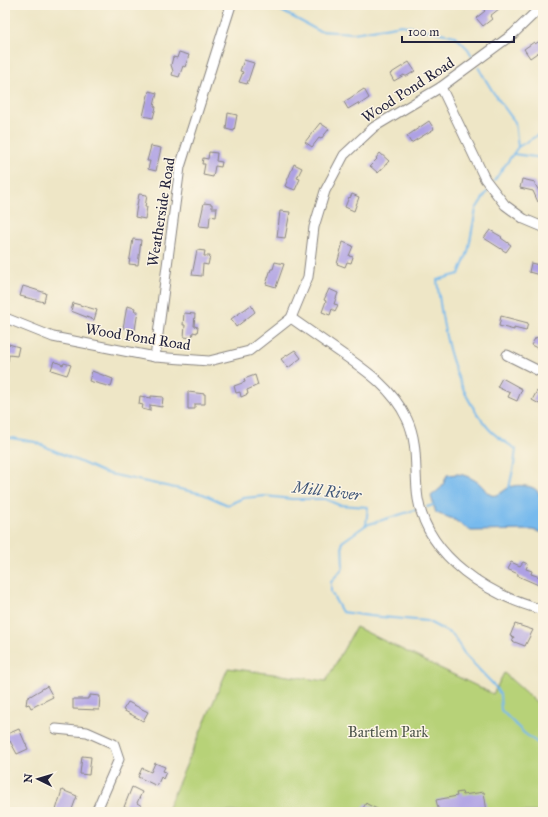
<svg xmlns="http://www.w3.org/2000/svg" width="548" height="817" font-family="'IM FELL Great Primer',serif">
  <rect width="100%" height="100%" fill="#fcf5e5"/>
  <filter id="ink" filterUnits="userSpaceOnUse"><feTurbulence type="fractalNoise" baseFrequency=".025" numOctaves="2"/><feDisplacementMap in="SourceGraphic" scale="8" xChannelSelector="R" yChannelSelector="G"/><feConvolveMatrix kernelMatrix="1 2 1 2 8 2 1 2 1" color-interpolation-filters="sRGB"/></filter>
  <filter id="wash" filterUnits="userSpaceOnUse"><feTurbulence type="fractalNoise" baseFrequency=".012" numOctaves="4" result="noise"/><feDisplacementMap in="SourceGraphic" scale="16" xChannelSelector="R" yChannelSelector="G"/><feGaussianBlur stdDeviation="0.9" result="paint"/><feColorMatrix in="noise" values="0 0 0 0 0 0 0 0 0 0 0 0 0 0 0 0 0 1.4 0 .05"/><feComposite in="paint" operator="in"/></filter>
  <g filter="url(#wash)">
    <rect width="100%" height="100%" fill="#eee6c6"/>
    <!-- green -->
    <polygon fill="#b7d278" stroke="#6c7a5a" points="356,627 493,694 504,673 543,708 543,812 166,812 228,668 326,681"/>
    <!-- water -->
    <path fill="#77baed" stroke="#4c6e94" d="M458,474C466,475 474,479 480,484C484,487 486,493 491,495C497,497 503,491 508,488C513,485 519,485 526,486C548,488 543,515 543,533L533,530L471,531L453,519L436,513L431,496L442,487L447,475Z"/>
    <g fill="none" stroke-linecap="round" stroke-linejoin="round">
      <!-- stream -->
      <g stroke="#77baed" stroke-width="2">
        <polyline points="278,9 319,31 354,33 402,25 455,36 468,49 472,56"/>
        <polyline points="478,67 493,92 515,122 518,147"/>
        <polyline points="513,154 543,158"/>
        <polyline points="494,181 518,147 543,132"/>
        <path d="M487,192L476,209L468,252L459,274L437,280C443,332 453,388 489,429C496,437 507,443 516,449L514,465L509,488"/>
        <polyline points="5,437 35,442 105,473 203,494 228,505 243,498 265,496 292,499 325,499 339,505 368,507 366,525 342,542 343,568 331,582 331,592 342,612 370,616 427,621 453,635 465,655 493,684 500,694 501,710 524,733 543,747"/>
        <polyline points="427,507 433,505"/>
        <polyline points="366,525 415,510"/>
      </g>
    </g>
    <g id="blocks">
      <!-- building -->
      <g fill="#aea1e4">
        <polygon points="480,5 504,5 490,16 492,19 483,26 476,18 485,11"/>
        <polygon points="543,39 543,49 530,58 524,49 534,42 535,44"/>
        <polygon points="179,52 189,55 185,67 183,66 179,77 172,75 173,71 171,65 173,57 177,58"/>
        <polygon points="244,60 254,63 247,84 239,82 243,72 240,71"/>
        <polygon points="409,62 415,71 407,76 405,76 404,75 394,81 390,74"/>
        <polygon points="364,89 369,98 359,105 358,103 348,109 344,102"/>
        <polygon points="149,91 157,93 154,106 156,107 153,118 143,116"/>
        <polygon points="228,113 237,115 234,131 226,129"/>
        <polygon points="429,121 434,129 411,143 407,136"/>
        <polygon points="320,123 329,129 321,139 319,138 312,147 305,142"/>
        <polygon points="151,146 161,148 156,171 148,169 150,161 147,161"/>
        <polygon points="209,152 217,153 216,161 222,162 221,167 215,166 213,177 203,175 205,164 202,164 203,158 208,159"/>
        <polygon points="380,153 389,161 378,173 370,166 377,159 376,158"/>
        <polygon points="294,164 302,168 297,178 300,179 295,190 285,186"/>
        <polygon points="522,179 535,182 535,184 539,191 541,190 543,193 543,199 538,202 533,191 520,188"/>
        <polygon points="139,194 147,195 145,207 147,207 145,219 135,217"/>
        <polygon points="352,194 359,197 354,211 345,207 349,197 350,198"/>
        <polygon points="204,203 212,204 212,208 217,208 216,217 210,216 209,227 199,226"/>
        <polygon points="280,211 290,212 285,238 277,237"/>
        <polygon points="490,230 502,237 501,238 511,245 506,252 484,238"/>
        <polygon points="133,239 141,240 138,265 129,264"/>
        <polygon points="343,242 353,246 349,256 353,257 351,263 347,262 345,267 337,264"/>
        <polygon points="197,250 205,251 204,256 210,256 208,265 203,264 202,276 192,275"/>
        <polygon points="275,262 284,264 276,287 266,284 271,269 273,269"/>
        <polygon points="531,263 543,266 543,276 529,272"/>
        <polygon points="23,286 46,293 44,302 20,296"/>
        <polygon points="329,289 338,293 334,304 338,305 335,311 332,309 330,315 322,312 326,301 324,300"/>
        <polygon points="73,303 97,310 94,320 71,311"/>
        <polygon points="251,305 255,312 236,327 231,319"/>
        <polygon points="127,306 135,308 134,311 138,311 135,330 123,328"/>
        <polygon points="184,313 195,314 194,326 198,327 197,333 193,332 192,338 184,337 185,325 183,325"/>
        <polygon points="501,316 528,323 526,331 514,328 514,330 499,326"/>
        <polygon points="536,337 543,341 543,351 531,345"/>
        <polygon points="5,343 19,347 17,356 9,355 8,361 5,361"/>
        <polygon points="295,350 301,358 288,368 281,359"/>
        <polygon points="54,361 63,365 64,363 71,365 67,375 51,370"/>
        <polygon points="92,371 113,379 111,387 89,381"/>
        <polygon points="255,375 258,385 247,390 248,394 241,397 240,392 236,393 234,386 245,382 244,379"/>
        <polygon points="502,378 522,389 517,401 508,397 510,393 497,387"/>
        <polygon points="537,391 543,394 543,406 532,400"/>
        <polygon points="188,392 205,394 205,404 195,404 195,409 188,409"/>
        <polygon points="140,396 151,398 151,396 163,397 162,407 150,405 150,411 142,409 143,405 139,404"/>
        <polygon points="511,562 520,566 523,562 528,564 526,569 532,571 531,574 543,578 543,587 518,576 518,574 507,569"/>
        <polygon points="515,624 533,630 525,646 512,641 514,637 510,636"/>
        <polygon points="47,686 53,697 31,708 29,704 26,705 27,698"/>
        <polygon points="90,695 100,696 99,710 73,709 73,699 88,699 88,697 90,697"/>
        <polygon points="128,702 148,712 143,721 123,710"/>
        <polygon points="19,729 28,749 17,754 10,741 5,743 5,735"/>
        <polygon points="82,756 91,757 89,775 80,774"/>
        <polygon points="155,763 165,767 163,771 166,772 163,779 161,777 157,786 138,777 142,768 151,772"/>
        <polygon points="132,787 142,792 137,803 142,806 139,812 135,812 124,807"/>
        <polygon points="62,790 77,796 71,812 60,812 56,810"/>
        <polygon points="462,792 463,795 484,792 487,812 439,812 436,800 457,796 456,793"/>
        <polygon points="366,803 367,804 383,812 361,812"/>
      </g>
    </g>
  </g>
  <g filter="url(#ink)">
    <use href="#blocks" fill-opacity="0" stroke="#888480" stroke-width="1"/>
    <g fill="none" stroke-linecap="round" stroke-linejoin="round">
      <!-- minor casing -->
      <g stroke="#888480" stroke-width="11">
        <g id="minor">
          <polyline points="441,87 485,179 505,205 524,219 543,227"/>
          <path d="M291,318C308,330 324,341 341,353C367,371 393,389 407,419C419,444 414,472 418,499C428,558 490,596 543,610"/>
          <polyline points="5,319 8,319 53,337 155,357 209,361 249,351 291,318 308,277 314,227 325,191 344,155 374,127 441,87 513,34 543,5"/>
          <polyline points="507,355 543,373"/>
          <polyline points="155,357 180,167 231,5"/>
          <polyline points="56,729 87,732 114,744 119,759 96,812"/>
        </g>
      </g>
      <!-- minor -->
      <use href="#minor" stroke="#fff" stroke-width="9"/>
    </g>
  </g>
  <g text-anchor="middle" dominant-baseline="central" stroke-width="3" stroke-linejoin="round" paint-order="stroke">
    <!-- street labels -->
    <g font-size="15" fill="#22223b" stroke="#fcf5e5">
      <text transform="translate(408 90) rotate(-33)">Wood Pond Road</text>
      <text transform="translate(161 212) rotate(-81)">Weatherside Road</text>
      <text transform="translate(138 337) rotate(9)">Wood Pond Road</text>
    </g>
    <!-- park labels -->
    <g font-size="15" fill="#4f574d" stroke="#fcf5e5">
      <text x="388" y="732">Bartlem Park</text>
    </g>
    <!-- water labels -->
    <g font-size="16" font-style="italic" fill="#405779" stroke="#fcf5e5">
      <text transform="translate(327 491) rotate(7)">Mill River</text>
    </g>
  </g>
  <!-- margin -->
  <rect width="548" height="817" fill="none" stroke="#fcf5e5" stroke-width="20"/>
  <!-- north arrow -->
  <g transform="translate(38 779) rotate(275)" stroke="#fcf5e5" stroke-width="3" paint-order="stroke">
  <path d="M0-3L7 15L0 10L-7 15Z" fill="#22223b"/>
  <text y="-6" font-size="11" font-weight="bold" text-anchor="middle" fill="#22223b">N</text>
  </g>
  <!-- scale -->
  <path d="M402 36v6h112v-6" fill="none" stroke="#22223b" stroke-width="2"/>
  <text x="408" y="36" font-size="12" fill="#22223b" stroke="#fcf5e5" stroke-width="3" paint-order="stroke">100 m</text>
</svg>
